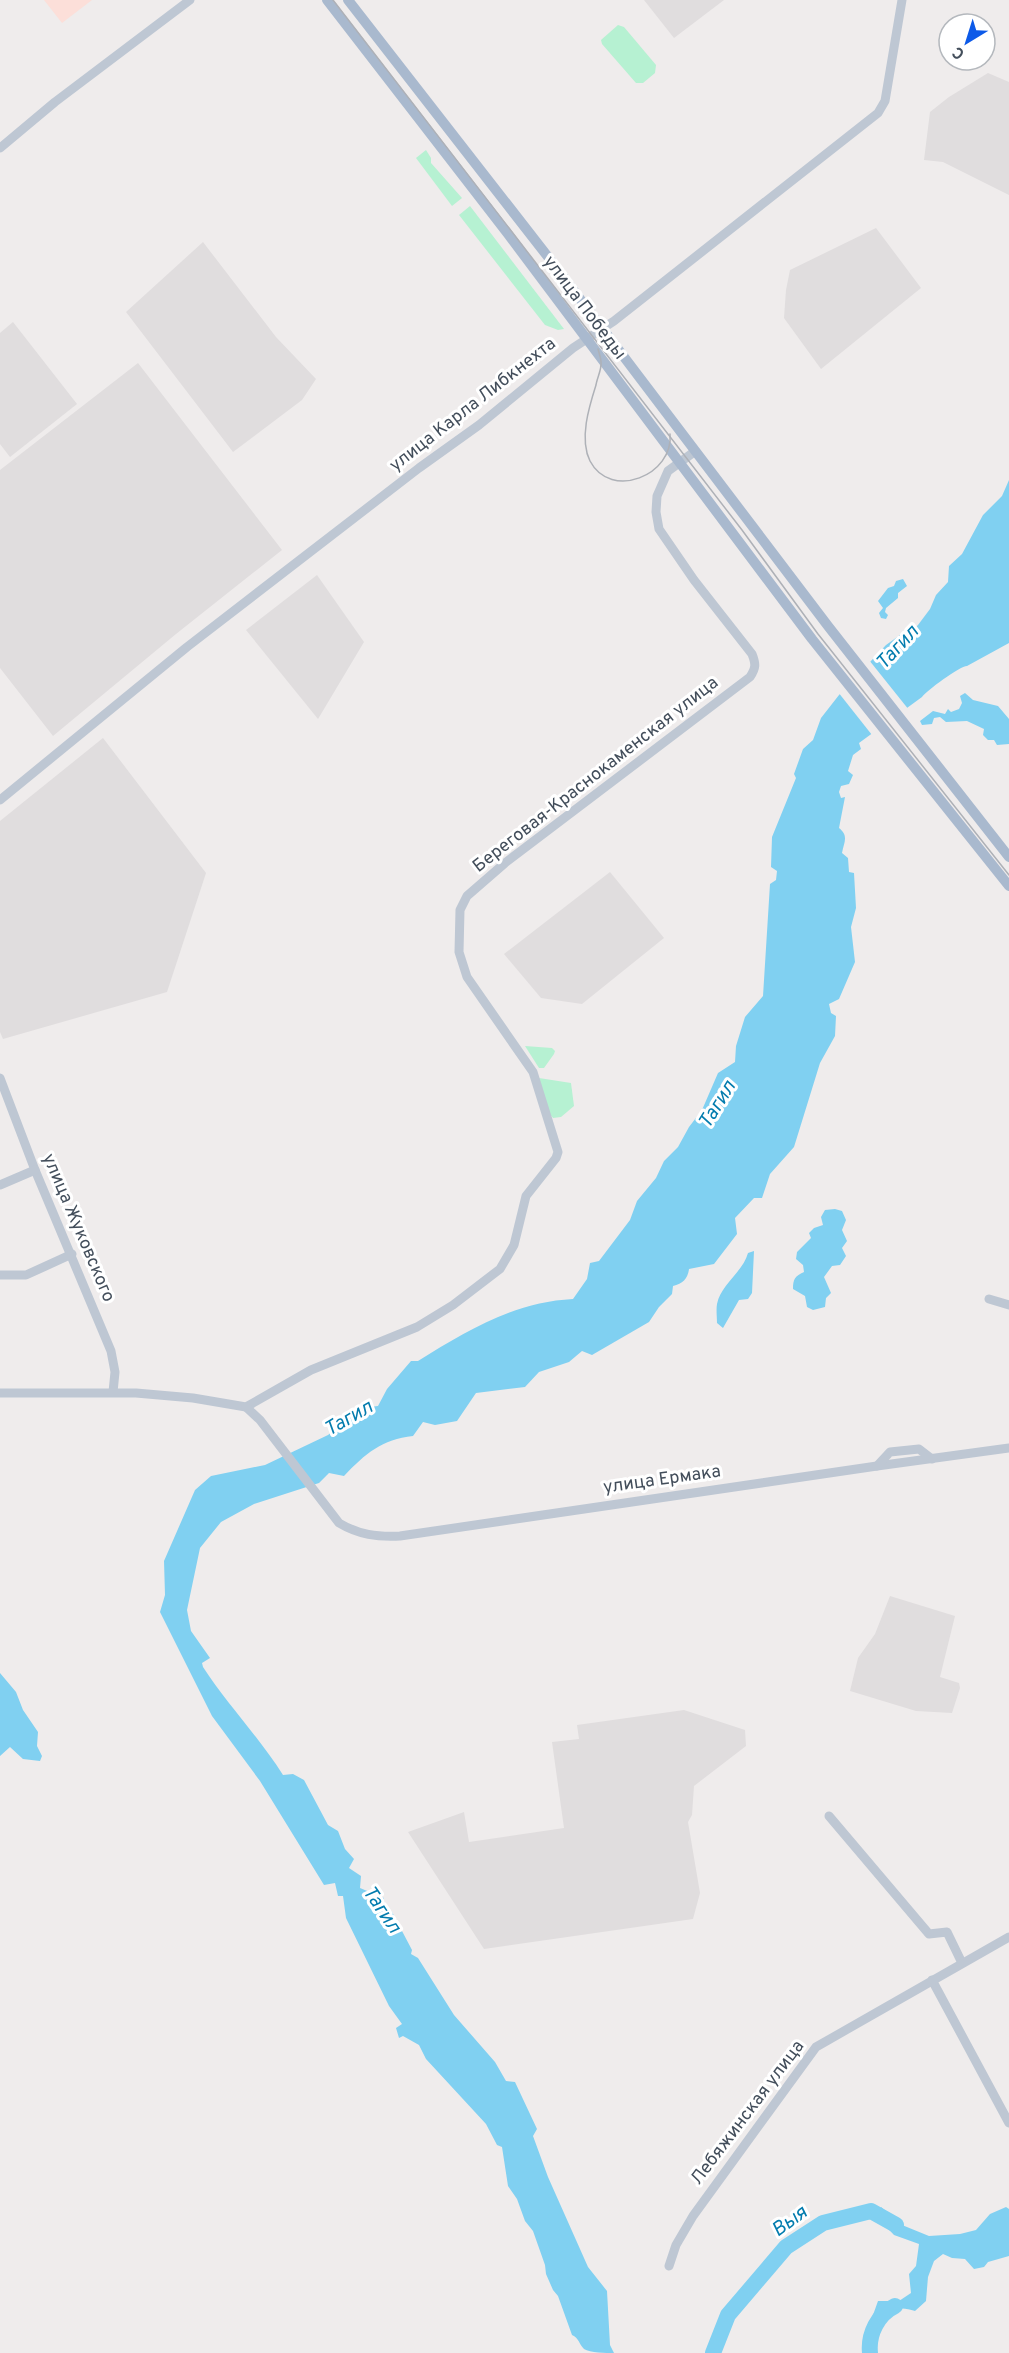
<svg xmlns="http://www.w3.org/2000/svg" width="1009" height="2353" font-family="Overpass,sans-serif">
  <rect width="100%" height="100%" fill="#efecec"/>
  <!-- education -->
  <g fill="#e0ddde">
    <polygon points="644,0 724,0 674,38"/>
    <polygon points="988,73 1009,82 1009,195 943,162 924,160 930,112 949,97"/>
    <polygon points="876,228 921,288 821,369 784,318 786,290 790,270"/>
    <polygon points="203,242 276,337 316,379 302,400 233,452 126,312"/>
    <polygon points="13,322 77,404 10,457 0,444 0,333"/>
    <polygon points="138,363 282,550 176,634 53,736 0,668 0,470"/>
    <polygon points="317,575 364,642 318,719 246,630"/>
    <polygon points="103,738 206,873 167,992 3,1039 0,1032 0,821"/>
    <polygon points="610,872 664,938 582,1004 541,998 504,954"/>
    <polygon points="890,1596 955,1616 940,1677 959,1683 960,1688 952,1713 916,1711 850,1691 858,1658 875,1634"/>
    <polygon points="684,1710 745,1730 746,1746 694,1786 692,1815 688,1822 700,1893 693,1919 484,1949 408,1832 464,1812 469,1842 564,1828 552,1742 579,1739 577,1725"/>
  </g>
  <!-- medical -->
  <polygon fill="#fcdfd9" points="44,0 92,0 62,23"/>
  <!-- green -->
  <g fill="#b6f1d2">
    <polygon points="618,25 624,27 656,65 655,73 643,83 636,83 602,44 601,40"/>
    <polygon points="426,150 431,158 431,163 462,198 452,206 416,158"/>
    <polygon points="470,206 564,329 558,330 545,325 459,215"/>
    <polygon points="525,1046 552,1048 555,1051 554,1054 544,1068 539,1068"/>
    <polygon points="539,1078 571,1083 574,1106 561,1117 553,1118 548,1112"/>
  </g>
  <!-- water -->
  <g fill="#80d0f1">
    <path d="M1009,480V643L967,666C960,666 926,691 922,697L859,743L861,749L853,755L848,771L853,775L849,784L841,786L839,792L841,798L845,797L839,828C849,836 844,842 842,853L848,858L849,872L854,873L856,908L851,927L855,962L839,999L829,1004L831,1013L836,1016L835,1036L820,1063L794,1147L770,1174L762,1198H754L735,1218L737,1234L714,1264L689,1269C688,1278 683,1284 673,1286L672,1294L659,1307L649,1322L592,1355L582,1351L569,1362L539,1372L525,1387L476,1393L457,1421L435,1425L423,1422L413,1436C382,1439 365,1454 344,1476L329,1473L319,1483L254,1504L221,1522L200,1548L187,1610L191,1631L210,1658L202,1663L203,1667C227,1704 259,1737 283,1775L293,1774L304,1780L328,1825L338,1831L345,1849L354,1859L349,1868L361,1876L360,1888L384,1898V1905L392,1912L412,1950L411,1954L418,1958L454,2015L495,2062L506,2081L515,2082L537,2129L533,2136L548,2177L588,2267L607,2291L610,2345L614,2353C606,2353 590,2353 584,2349C579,2344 579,2338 572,2335L558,2296L553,2290L546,2274L545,2265L533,2231L525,2221L517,2199L508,2186L502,2147L497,2145L486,2124L426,2059L419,2045L403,2036L399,2038L396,2028L402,2024L389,2006L346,1918L343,1896H338L335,1883L324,1885L260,1781L212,1716L160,1612L165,1595L164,1561L195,1490L211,1476L265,1465L328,1435L361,1408L378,1406L387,1389L411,1361H418C467,1331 514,1302 573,1299L587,1279L590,1263L599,1261L630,1220L637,1201L656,1178L664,1161L678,1147L689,1127L702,1110L718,1073L735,1062L736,1046L745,1017L763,996L770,884L776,880L777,871L771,867L772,837L796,778L794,774L803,749L813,740L821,718L839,695L886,645L900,635H907L918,625L930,609L936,595L948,582L949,566L962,554L983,515L1002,496Z"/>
    <polygon points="903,579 907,586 898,593 898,598 886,608 885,612 888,615 886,619 881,618 879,613 883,608 878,601 888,588 894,586 896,581"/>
    <polygon points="965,693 973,700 998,706 1009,719 1009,744 997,745 994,740 988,740 983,735 984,729 967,721 946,722 940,717 934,718 932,724 922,725 920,721 933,711 945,714 948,709 951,712 959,709 962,703 960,696"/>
    <path d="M835,1209L842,1211L846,1220L842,1230L847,1241L842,1248L846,1256L840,1265L832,1266L824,1277L831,1293L826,1298L825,1307L813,1310L807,1307L805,1296L793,1289C793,1279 795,1276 804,1272L803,1265L796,1259L797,1252L811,1238L809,1233L814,1228L823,1225L821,1217L825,1210Z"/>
    <path d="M754,1251L752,1293L748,1299L739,1300L723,1328L717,1323C717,1317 716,1310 717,1304C721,1284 743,1272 748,1253Z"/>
    <polygon points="0,1673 16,1692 23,1710 38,1732 37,1746 42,1756 40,1761 23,1759 10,1747 0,1756"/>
    <path d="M881,2207L902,2225L929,2236L960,2234L976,2230L990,2214L1006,2207L1009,2209V2256L988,2262L984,2267L974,2269L965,2259L952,2258L943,2254L934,2261L928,2277L926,2301L915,2311C900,2306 892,2308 882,2321L873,2315L878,2301H899L911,2293L909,2274L916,2266L919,2244L894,2235L875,2215Z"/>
  </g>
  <!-- pier -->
  <polygon fill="#efecec" points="869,660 909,710 872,735 838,692"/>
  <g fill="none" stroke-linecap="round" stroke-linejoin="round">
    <!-- river -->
    <g stroke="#80d0f1" stroke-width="16">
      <polyline points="713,2353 728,2315 786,2247 823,2223 871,2211 896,2225"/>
      <path d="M870,2353C868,2334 878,2314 895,2306"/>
    </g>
    <!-- minor -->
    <g stroke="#bec7d3" stroke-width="9">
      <polyline points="0,148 55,102 190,0"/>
      <polyline points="0,800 187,647 419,468 479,425 573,348 614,321 878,113 885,101 902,0"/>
      <polyline points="0,1078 35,1170 111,1351 115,1372 113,1392"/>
      <polyline points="0,1185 35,1170"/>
      <polyline points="0,1275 26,1275 72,1254"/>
      <polyline points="989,1299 1009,1305"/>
      <path d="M0,1393H136L193,1398L246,1407L311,1370L417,1327L453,1305L500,1269L514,1245L526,1196L556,1158L558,1152L533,1072L467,977L459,952L460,910L467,896L505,863L750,677C756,668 756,664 752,654L694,580L659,529L656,512L657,496L668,471L694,452"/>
      <path d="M246,1407L260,1420L339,1523C359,1535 377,1537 400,1536L877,1466L1009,1448"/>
      <polyline points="877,1466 890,1452 919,1449 932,1459"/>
      <polyline points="829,1816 929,1934 947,1932 962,1963"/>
      <polyline points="932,1980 1009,2123"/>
      <polyline points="669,2266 676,2245 693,2216 816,2047 1009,1937"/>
    </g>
    <!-- major -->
    <g stroke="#a9b9ce" stroke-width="10">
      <polyline points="327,0 508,234 812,639 1009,886"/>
      <polyline points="348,0 552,262 828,626 1009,857"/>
    </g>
    <!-- tram -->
    <g stroke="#aeb1b7" stroke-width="1.5">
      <polyline points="333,0 742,530 818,634 1009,875"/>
      <path d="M598,349C599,353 601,358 601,362C602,369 597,378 596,385C589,407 579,439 590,461C611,501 674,475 670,434"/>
    </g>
  </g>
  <g text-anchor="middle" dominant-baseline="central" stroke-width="6" stroke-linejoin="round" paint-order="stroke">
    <!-- street labels -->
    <g font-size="18" fill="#434e5b" stroke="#fff">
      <text transform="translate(584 308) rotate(53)">улица Победы</text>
      <text transform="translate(473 405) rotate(-38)">улица Карла Либкнехта</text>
      <text transform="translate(596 775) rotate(-38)">Береговая-Краснокаменская улица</text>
      <text transform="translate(78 1228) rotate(67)">улица Жуковского</text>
      <text transform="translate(662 1480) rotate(-8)">улица Ермака</text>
      <text transform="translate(748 2113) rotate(-53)">Лебяжинская улица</text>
    </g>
    <!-- water labels -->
    <g font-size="20" font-style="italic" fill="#037cae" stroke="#fff">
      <text transform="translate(898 648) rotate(-47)">Тагил</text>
      <text transform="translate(718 1105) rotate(-58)">Тагил</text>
      <text transform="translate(349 1419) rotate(-30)">Тагил</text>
      <text transform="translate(381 1910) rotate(56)">Тагил</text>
      <text transform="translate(790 2222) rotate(-36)">Выя</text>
    </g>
  </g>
  <!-- north arrow -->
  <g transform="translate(967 42) rotate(218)"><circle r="28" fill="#ffffff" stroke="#b4b8bd" stroke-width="1.5"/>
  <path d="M0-4.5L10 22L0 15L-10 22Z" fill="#0d5ae8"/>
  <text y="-9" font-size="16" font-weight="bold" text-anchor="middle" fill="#434e5b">С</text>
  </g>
</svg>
